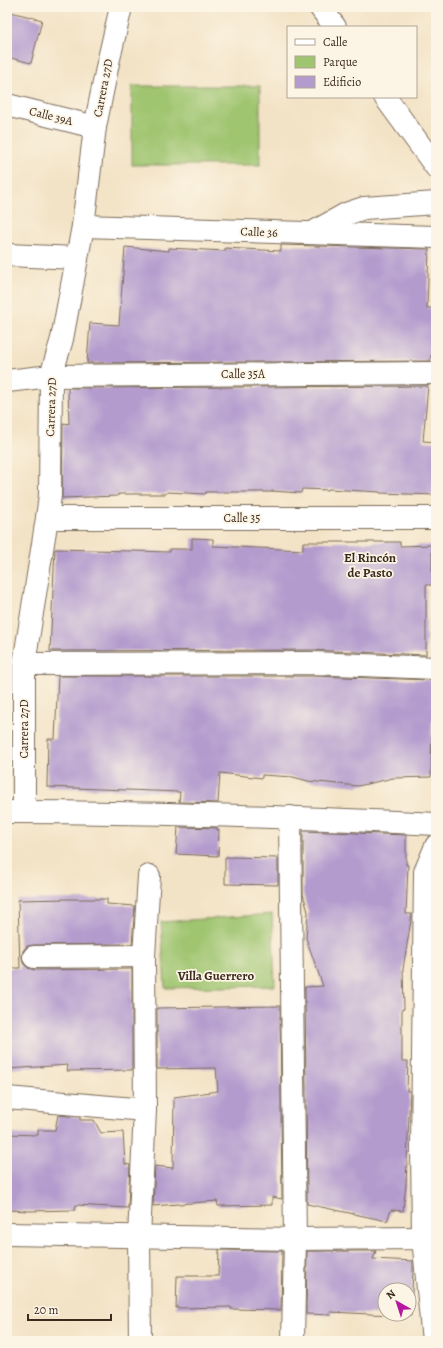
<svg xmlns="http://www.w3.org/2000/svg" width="443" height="1348" font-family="Alegreya,serif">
  <rect width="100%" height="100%" fill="#fcf5e5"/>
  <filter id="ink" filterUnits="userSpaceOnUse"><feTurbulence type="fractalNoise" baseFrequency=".025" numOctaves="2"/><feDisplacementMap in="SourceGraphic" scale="8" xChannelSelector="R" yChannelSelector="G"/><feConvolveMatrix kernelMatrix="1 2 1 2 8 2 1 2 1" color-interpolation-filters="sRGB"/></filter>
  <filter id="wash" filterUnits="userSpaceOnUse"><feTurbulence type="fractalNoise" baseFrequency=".012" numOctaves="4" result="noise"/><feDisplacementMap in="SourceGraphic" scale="16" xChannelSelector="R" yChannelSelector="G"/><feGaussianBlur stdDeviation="0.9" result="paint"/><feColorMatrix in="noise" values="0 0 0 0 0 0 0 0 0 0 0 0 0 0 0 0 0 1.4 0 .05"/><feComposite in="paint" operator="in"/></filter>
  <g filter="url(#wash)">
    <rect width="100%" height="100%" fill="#f3e3c6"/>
    <!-- green -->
    <g fill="#9fc570" stroke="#6d7847">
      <rect x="132" y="86" width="128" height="79"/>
      <polygon points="272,914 275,986 165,988 161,922"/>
    </g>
    <g id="blocks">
      <!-- building -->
      <g fill="#b39bce" fill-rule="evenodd">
        <polygon points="7,11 42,20 31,63 7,57"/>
        <polygon points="281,245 429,249 427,308 436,308 435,355 431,355 430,361 87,363 90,323 119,325 125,247 169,251 169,248 225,251 225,248 281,251"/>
        <polygon points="428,386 423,441 436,442 436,495 380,493 380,492 328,489 328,490 302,489 301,493 272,491 272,492 206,492 205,494 167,492 166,494 118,494 118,496 62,498 63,423 69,424 68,388"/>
        <polygon points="192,538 213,539 213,546 303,550 303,542 400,542 400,546 432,545 432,585 426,585 426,655 311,650 50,651 55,549 170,552 170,549 192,549"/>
        <polygon points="58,676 311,676 432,680 436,694 436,720 432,720 431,777 393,778 358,786 308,781 293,777 262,775 262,778 220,773 218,803 179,802 180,792 47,787 48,739 55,739"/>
        <polygon points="178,827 217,828 217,830 219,830 218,856 176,854"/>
        <polygon points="303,831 406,835 406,865 408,865 406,914 412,914 403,969 404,1009 402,1009 402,1061 408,1061 407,1091 410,1091 406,1184 403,1211 391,1210 387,1221 307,1204 305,987 323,986 306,938 308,912 303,894"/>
        <polygon points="225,857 278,858 278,885 225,884"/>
        <polygon points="67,899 107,899 107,904 135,906 132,944 34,945 27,946 23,951 22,957 23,963 28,968 34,970 132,969 132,1070 67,1071 68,1065 7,1069 7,968 20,968 18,900"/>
        <polygon points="280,1006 282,1199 272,1197 272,1205 218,1206 217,1201 153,1206 155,1166 173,1168 174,1097 218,1091 216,1068 157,1069 157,1008"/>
        <polygon points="58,1115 80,1117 80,1120 94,1120 101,1133 123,1132 125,1164 130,1165 128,1208 76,1205 75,1210 29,1211 7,1210 7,1134 38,1135 38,1130 55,1130"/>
        <polygon points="219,1250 282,1251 281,1310 231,1309 231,1307 176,1308 177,1276 218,1276"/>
        <path d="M307,1251H376L373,1259L413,1261V1269L411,1316L330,1312L331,1315L306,1314ZM385,1290H409V1314H385Z"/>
      </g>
    </g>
  </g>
  <g filter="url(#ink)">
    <use href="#blocks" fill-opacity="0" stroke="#7b6b59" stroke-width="1"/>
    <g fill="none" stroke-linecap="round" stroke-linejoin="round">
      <!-- street casing -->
      <g stroke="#7b6b59" stroke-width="24">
        <g id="street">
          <polyline points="320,7 335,27"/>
          <polyline points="385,97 436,167"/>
          <polyline points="7,105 95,127"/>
          <polyline points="83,226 436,237"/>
          <polyline points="312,233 346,214 364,208 436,203"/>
          <polyline points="7,255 77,258"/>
          <polyline points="7,381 51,376 436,373"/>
          <polyline points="47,518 436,518"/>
          <polyline points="24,664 311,663 436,668"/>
          <path d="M7,812C150,812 293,817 436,824"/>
          <polyline points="24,812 24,664 47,518 50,495 51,376 62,339 83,226 95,127 108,63 121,7"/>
          <polyline points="290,817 295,1239 293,1341"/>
          <polyline points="34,957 144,956"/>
          <polyline points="7,1098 145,1110"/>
          <polyline points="7,1234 295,1239 423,1238 436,1241"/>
          <polyline points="140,1341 139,1237 145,1110 144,956 149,876"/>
          <polyline points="433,1341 423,1238 422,1147 425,872 436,846"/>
        </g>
      </g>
      <!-- street -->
      <use href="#street" stroke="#fff" stroke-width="22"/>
    </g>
  </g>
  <g text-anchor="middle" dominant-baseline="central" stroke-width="3.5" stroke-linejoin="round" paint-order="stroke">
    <!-- street labels -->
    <g font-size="12" fill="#3b2a1e" stroke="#fcf5e5">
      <text transform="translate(103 88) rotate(-79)">Carrera 27D</text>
      <text transform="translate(51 116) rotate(14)">Calle 39A</text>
      <text transform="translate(259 232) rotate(2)">Calle 36</text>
      <text x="243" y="374">Calle 35A</text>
      <text transform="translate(51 407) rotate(-88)">Carrera 27D</text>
      <text x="242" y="518">Calle 35</text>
      <text transform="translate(24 729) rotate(-90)">Carrera 27D</text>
    </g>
    <!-- neighbourhood labels -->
    <g font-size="13" font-weight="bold" fill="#3b2a1e" stroke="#fcf5e5">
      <text x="370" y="557">El Rincón<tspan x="370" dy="15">de Pasto</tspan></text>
      <text x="216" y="975">Villa Guerrero</text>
    </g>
  </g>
  <!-- margin -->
  <rect width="443" height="1348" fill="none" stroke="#fcf5e5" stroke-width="24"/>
  <!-- legend -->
  <rect x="287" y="26" width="130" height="72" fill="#fcf5e5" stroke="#afa495"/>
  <rect x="295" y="39" width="20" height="6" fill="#ffffff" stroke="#afa495"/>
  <text x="323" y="46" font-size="12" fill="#3b2a1e">Calle</text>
  <rect x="295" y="56" width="20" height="12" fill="#9fc570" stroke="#afa495"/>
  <text x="323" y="66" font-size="12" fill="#3b2a1e">Parque</text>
  <rect x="295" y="76" width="20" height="12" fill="#b39bce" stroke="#afa495"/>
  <text x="323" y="86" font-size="12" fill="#3b2a1e">Edificio</text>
  <!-- north arrow -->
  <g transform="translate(397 1302) rotate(321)"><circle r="19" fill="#fcf5e5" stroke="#afa495"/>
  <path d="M0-3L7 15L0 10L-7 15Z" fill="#b5179e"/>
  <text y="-6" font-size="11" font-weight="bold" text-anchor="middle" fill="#3b2a1e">N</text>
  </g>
  <!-- scale -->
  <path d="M28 1314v6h83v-6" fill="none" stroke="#3b2a1e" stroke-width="2"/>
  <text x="34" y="1314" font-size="12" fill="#3b2a1e" stroke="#fcf5e5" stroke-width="3" paint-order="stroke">20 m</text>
</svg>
